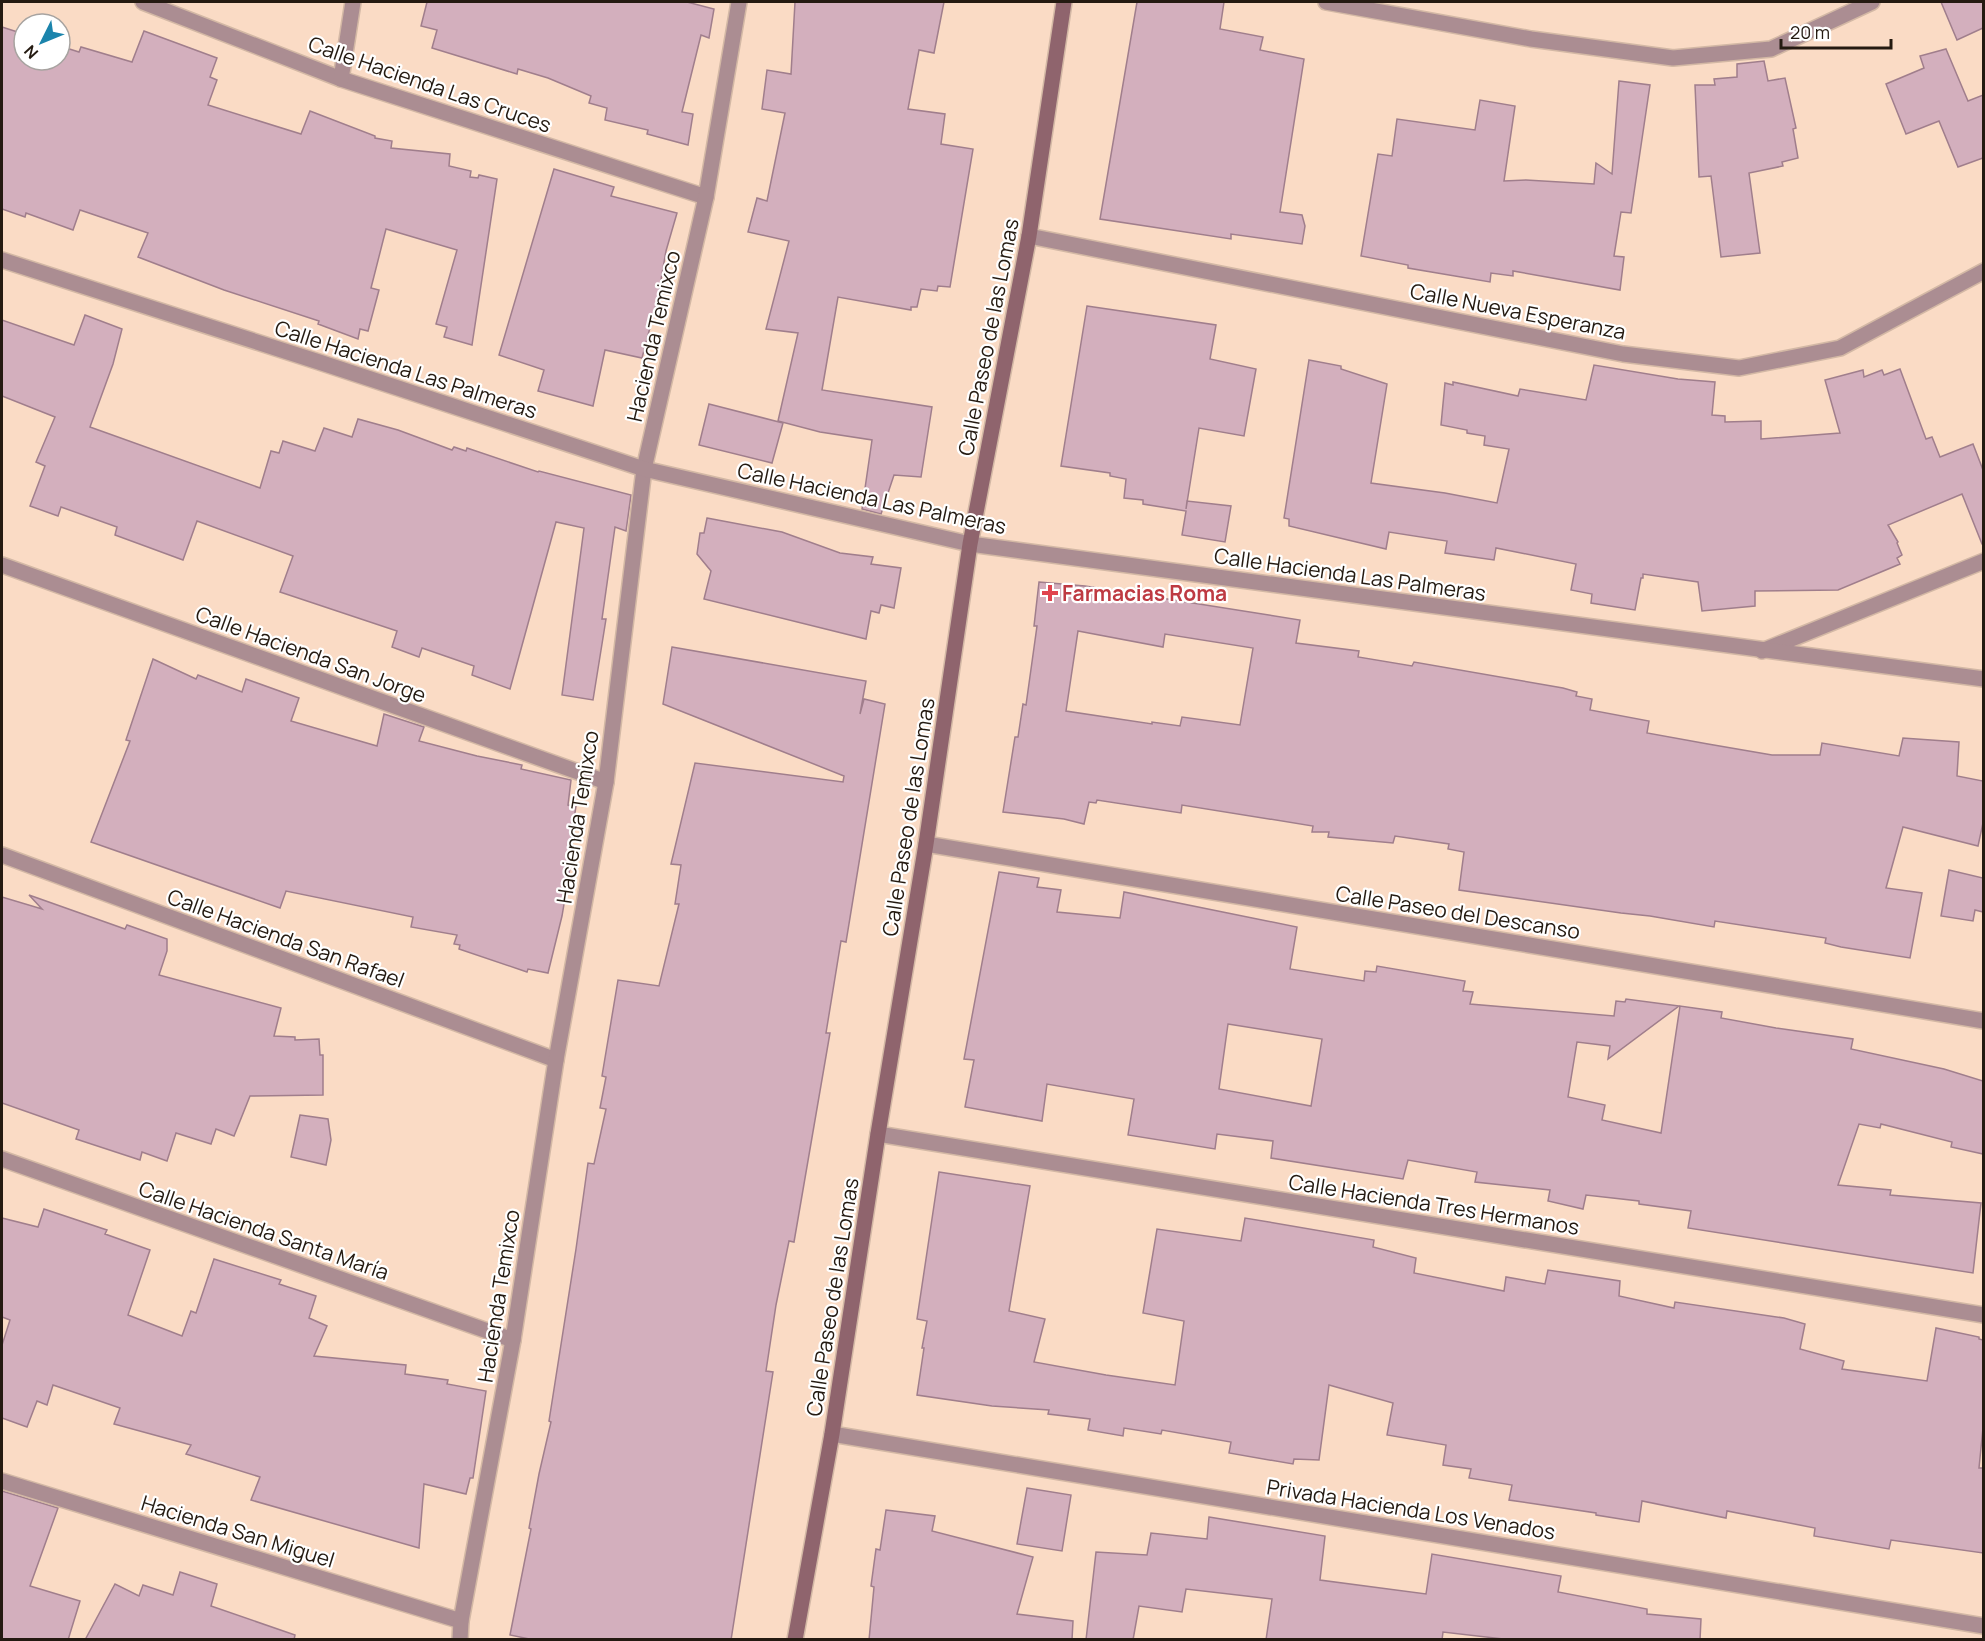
<svg xmlns="http://www.w3.org/2000/svg" width="1985" height="1641" font-family="Manrope,sans-serif">
  <rect width="100%" height="100%" fill="#fadbc5"/>
  <!-- building -->
  <g fill="#d3afbd" stroke="#a07e8c" stroke-width="1.5" fill-rule="evenodd">
    <polygon points="427,2 687,2 714,9 709,38 701,35 682,112 693,114 688,145 647,134 648,130 605,120 607,108 589,103 591,96 548,78 518,69 517,74 432,48 437,30 421,26"/>
    <polygon points="795,2 944,2 934,53 919,50 908,109 945,114 941,144 973,149 950,287 938,286 937,291 921,289 917,307 911,307 911,310 838,297 822,390 932,407 921,477 894,475 881,514 862,509 872,440 820,432 778,421 798,333 766,329 789,241 748,232 757,198 767,201 785,113 762,109 767,70 791,74"/>
    <polygon points="1137,2 1224,2 1220,29 1263,37 1260,50 1304,59 1280,212 1302,215 1305,226 1302,244 1231,234 1231,239 1100,219"/>
    <polygon points="1941,2 1983,2 1983,28 1957,40"/>
    <polygon points="2,27 24,34 24,60 60,60 60,46 79,52 81,47 132,62 144,31 217,58 210,77 217,80 208,105 301,134 310,111 375,136 375,138 392,141 391,148 450,154 449,166 471,171 470,177 478,178 479,175 497,179 472,345 444,337 447,327 436,324 457,250 386,229 371,288 379,290 368,331 360,329 358,339 318,324 319,321 224,290 138,257 148,233 80,210 73,230 26,213 25,217 2,209"/>
    <polygon points="1946,49 1968,101 1983,95 1983,158 1958,167 1939,121 1906,134 1886,84 1924,68 1920,56"/>
    <polygon points="1764,61 1768,81 1785,78 1796,128 1793,129 1798,158 1782,162 1783,166 1749,173 1760,253 1721,257 1711,176 1699,177 1695,85 1715,85 1714,79 1737,77 1737,64"/>
    <polygon points="1619,81 1650,85 1631,213 1621,212 1614,256 1624,257 1620,290 1513,271 1513,276 1491,273 1490,282 1408,268 1408,265 1361,256 1378,154 1392,156 1397,119 1475,130 1480,100 1515,106 1504,181 1526,180 1594,184 1596,163 1612,174"/>
    <polygon points="554,169 614,187 611,196 677,213 666,251 658,297 642,358 605,350 593,406 538,391 544,370 499,355"/>
    <polygon points="1087,306 1216,325 1210,359 1256,369 1244,436 1199,428 1186,509 1187,501 1231,506 1225,542 1182,535 1186,511 1143,504 1143,500 1124,498 1126,479 1110,476 1110,473 1061,466"/>
    <polygon points="85,315 122,329 113,364 90,427 260,488 271,451 279,453 283,441 315,451 324,428 352,437 358,419 398,430 452,450 454,447 466,451 467,448 538,472 539,471 631,495 626,531 615,527 602,619 606,619 593,700 562,695 584,528 556,522 510,689 472,675 474,666 422,648 419,657 392,647 397,631 280,592 293,556 197,521 183,560 115,535 117,527 61,507 58,516 30,506 45,466 36,462 55,417 2,396 2,320 74,345"/>
    <polygon points="1309,360 1341,366 1341,369 1387,384 1371,483 1445,493 1497,503 1509,449 1484,445 1485,436 1467,433 1467,430 1441,425 1445,383 1453,385 1453,382 1518,396 1520,389 1586,400 1594,365 1678,379 1715,382 1712,415 1725,416 1725,422 1761,421 1761,439 1840,433 1825,380 1863,370 1864,377 1882,370 1884,375 1900,369 1926,439 1932,437 1940,457 1973,444 1983,470 1983,544 1982,544 1962,494 1888,525 1898,542 1897,543 1902,555 1897,558 1900,564 1838,590 1755,591 1755,606 1702,611 1698,582 1643,574 1643,578 1641,578 1635,610 1591,603 1592,594 1571,590 1576,564 1496,548 1494,560 1445,553 1447,541 1389,532 1386,549 1289,526 1289,519 1284,518"/>
    <polygon points="709,404 783,423 772,463 699,445"/>
    <polygon points="707,518 782,532 840,553 873,557 871,564 901,568 894,608 881,605 879,613 871,611 866,639 704,599 711,571 697,554 700,533 704,533"/>
    <path d="M1039,582L1085,586L1300,620L1296,643L1359,651L1358,657L1412,666L1414,662L1563,688L1577,692L1576,696L1592,699L1590,710L1649,721L1647,733L1708,744L1772,755H1820L1822,743L1899,756L1903,738L1959,742L1957,776L1983,781V823L1978,846L1903,827L1886,888L1922,893L1910,958L1841,947L1825,943L1826,938L1715,921L1714,927L1650,916L1621,913L1459,890L1464,852L1448,849L1449,844L1395,836L1393,843L1328,837L1329,832H1312L1313,826L1182,805L1181,813L1097,800L1096,803L1089,802L1084,824L1064,819L1003,812L1015,737H1018L1023,704L1026,705L1037,626H1034ZM1078,631L1163,647L1165,634L1253,648L1240,725L1182,717L1180,726L1152,722V724L1066,711Z"/>
    <polygon points="672,647 866,681 860,714 864,699 885,704 846,942 841,941 826,1033 830,1033 794,1242 789,1241 776,1305 766,1371 773,1372 731,1640 534,1640 510,1635 531,1529 529,1528 539,1474 551,1422 549,1421 576,1249 588,1163 594,1164 606,1109 600,1108 606,1077 602,1076 618,980 659,986 679,904 675,904 681,865 671,864 695,763 843,782 844,776 663,704"/>
    <polygon points="153,659 196,679 198,675 242,692 246,679 299,698 291,721 377,746 384,714 424,727 419,741 477,756 522,765 521,769 571,780 568,805 576,806 567,867 570,868 562,916 548,973 528,969 527,972 459,949 460,945 454,944 457,935 411,927 413,917 286,891 280,908 91,842 130,741 126,740"/>
    <polygon points="1949,870 1983,878 1983,912 1975,910 1973,921 1941,916"/>
    <path d="M999,872L1039,878L1037,887L1061,890L1057,912L1120,918L1124,892L1297,927L1290,969L1364,981L1365,971L1376,972L1377,966L1465,981L1463,991L1473,992L1470,1004L1614,1016L1616,1001L1625,1002L1626,999L1679,1006L1608,1059L1610,1046L1577,1042L1568,1097L1605,1105L1602,1120L1661,1133L1680,1006L1722,1012L1721,1018L1776,1028L1853,1039L1851,1049L1944,1069L1983,1081V1154L1951,1147L1952,1142L1881,1124L1880,1128L1859,1124L1838,1185L1891,1190L1890,1195L1981,1203L1973,1273L1688,1228L1691,1211L1639,1204V1201L1586,1195L1583,1209L1548,1201L1550,1190L1475,1182L1477,1172L1408,1160L1403,1179L1271,1158L1273,1141L1217,1134L1215,1149L1128,1135L1134,1099L1047,1084L1042,1121L965,1107L974,1060L964,1059ZM1228,1024L1322,1039L1311,1106L1219,1089Z"/>
    <polygon points="29,895 125,929 127,925 167,939 167,951 159,975 281,1008 274,1036 295,1037 295,1040 319,1039 320,1055 323,1055 323,1095 250,1096 234,1136 216,1129 211,1144 176,1133 167,1161 142,1152 140,1160 76,1139 79,1130 2,1103 2,897 42,909"/>
    <polygon points="300,1115 328,1119 331,1140 326,1165 291,1157"/>
    <polygon points="939,1172 1030,1186 1009,1311 1045,1319 1034,1362 1106,1375 1175,1385 1184,1321 1143,1313 1157,1229 1241,1241 1245,1218 1374,1240 1373,1247 1416,1258 1414,1273 1504,1291 1506,1277 1545,1284 1548,1270 1620,1281 1619,1296 1674,1308 1675,1302 1784,1318 1805,1324 1800,1349 1844,1361 1842,1369 1927,1381 1936,1328 1979,1337 1979,1339 1983,1340 1983,1428 1979,1468 1983,1468 1983,1553 1891,1540 1889,1549 1814,1536 1815,1528 1727,1511 1726,1518 1642,1501 1639,1522 1596,1515 1596,1513 1509,1500 1512,1485 1469,1478 1471,1469 1443,1465 1446,1445 1387,1435 1393,1403 1329,1385 1319,1460 1294,1459 1293,1464 1229,1453 1231,1442 1162,1430 1161,1434 1124,1428 1123,1436 1088,1430 1090,1419 1048,1414 1049,1410 992,1406 917,1395 924,1348 922,1348 927,1321 917,1319"/>
    <polygon points="44,1209 107,1230 105,1234 150,1250 128,1315 182,1336 191,1311 196,1313 214,1259 281,1280 279,1284 316,1296 309,1318 327,1326 314,1356 406,1365 405,1374 448,1380 447,1384 486,1391 473,1478 470,1478 466,1494 424,1484 419,1548 251,1500 260,1477 186,1454 191,1445 114,1424 120,1408 53,1385 47,1405 37,1401 27,1427 2,1418 2,1345 10,1320 2,1317 2,1218 38,1227"/>
    <polygon points="1027,1488 1071,1495 1062,1551 1017,1544"/>
    <polygon points="2,1491 58,1508 30,1586 80,1601 68,1640 2,1640"/>
    <polygon points="886,1510 935,1516 932,1531 1033,1557 1017,1614 1073,1621 1072,1640 869,1640 874,1587 871,1586 876,1549 880,1550"/>
    <polygon points="1209,1517 1325,1536 1320,1580 1426,1594 1432,1554 1561,1576 1558,1592 1647,1609 1647,1614 1701,1619 1700,1640 1512,1640 1443,1632 1442,1640 1266,1640 1272,1599 1186,1589 1182,1612 1139,1606 1133,1640 1086,1640 1096,1552 1147,1555 1151,1533 1207,1539"/>
    <polygon points="180,1572 217,1584 211,1606 295,1635 294,1640 85,1640 115,1584 139,1596 143,1585 173,1595"/>
  </g>
  <g fill="none" stroke-linecap="round" stroke-linejoin="round">
    <!-- minor casing -->
    <g stroke="#d3b8a5" stroke-width="18">
      <g id="minor">
        <polyline points="143,2 341,79 706,197"/>
        <polyline points="1326,2 1531,39 1673,58 1771,49 1872,2"/>
        <polyline points="341,79 353,2"/>
        <polyline points="1029,236 1623,354 1739,368 1840,348 1984,271"/>
        <polyline points="2,565 606,782"/>
        <polyline points="1762,651 1984,561"/>
        <polyline points="926,844 1984,1021"/>
        <polyline points="2,855 556,1060"/>
        <polyline points="878,1134 1984,1315"/>
        <polyline points="2,1159 513,1340"/>
        <polyline points="832,1434 1984,1626"/>
        <polyline points="2,1481 461,1621"/>
        <polyline points="460,1640 461,1621 513,1340 556,1060 606,782 644,469 706,197 739,2"/>
      </g>
    </g>
    <!-- tertiary casing -->
    <g stroke="#d3b8a5" stroke-width="18">
      <polyline id="tertiary" points="2,260 319,362 644,469 970,544 1984,679"/>
    </g>
    <!-- secondary casing -->
    <g stroke="#d3b8a5" stroke-width="18">
      <polyline id="secondary" points="795,1640 832,1434 878,1134 926,844 970,544 1029,236 1064,2"/>
    </g>
    <!-- minor -->
    <use href="#minor" stroke="#ab8d92" stroke-width="15"/>
    <!-- tertiary -->
    <use href="#tertiary" stroke="#ab8d92" stroke-width="15"/>
    <!-- secondary -->
    <use href="#secondary" stroke="#8f646d" stroke-width="15"/>
  </g>
  <!-- markers -->
  <path fill="#e0444e" stroke="#fff" stroke-width="2" d="M1047 584h6v6h6v6h-6v6h-6v-6h-6v-6h6z"/>
  <g text-anchor="middle" dominant-baseline="central" stroke-width="4.5" stroke-linejoin="round" paint-order="stroke">
    <!-- street labels -->
    <g font-size="21" fill="#241a11" stroke="#fff">
      <text transform="translate(430 84) rotate(19)">Calle Hacienda Las Cruces</text>
      <text transform="translate(1518 311) rotate(11)">Calle Nueva Esperanza</text>
      <text transform="translate(653 336) rotate(-77)">Hacienda Temixco</text>
      <text transform="translate(988 337) rotate(-79)">Calle Paseo de las Lomas</text>
      <text transform="translate(406 369) rotate(18)">Calle Hacienda Las Palmeras</text>
      <text transform="translate(872 498) rotate(12)">Calle Hacienda Las Palmeras</text>
      <text transform="translate(1350 574) rotate(8)">Calle Hacienda Las Palmeras</text>
      <text transform="translate(311 654) rotate(20)">Calle Hacienda San Jorge</text>
      <text transform="translate(577 817) rotate(-81)">Hacienda Temixco</text>
      <text transform="translate(908 817) rotate(-81)">Calle Paseo de las Lomas</text>
      <text transform="translate(1458 912) rotate(9)">Calle Paseo del Descanso</text>
      <text transform="translate(286 938) rotate(20)">Calle Hacienda San Rafael</text>
      <text transform="translate(1434 1204) rotate(9)">Calle Hacienda Tres Hermanos</text>
      <text transform="translate(264 1230) rotate(19)">Calle Hacienda Santa María</text>
      <text transform="translate(498 1296) rotate(-81)">Hacienda Temixco</text>
      <text transform="translate(832 1297) rotate(-81)">Calle Paseo de las Lomas</text>
      <text transform="translate(1411 1509) rotate(9)">Privada Hacienda Los Venados</text>
      <text transform="translate(238 1531) rotate(17)">Hacienda San Miguel</text>
    </g>
    <!-- health labels -->
    <g font-size="21" font-weight="bold" fill="#be3a42" stroke="#fff" text-anchor="start">
      <text x="1062" y="593">Farmacias Roma</text>
    </g>
  </g>
  <!-- border -->
  <rect width="1985" height="1641" fill="none" stroke="#241a11" stroke-width="6"/>
  <!-- north arrow -->
  <g transform="translate(42 42) rotate(227)"><circle r="28" fill="#ffffff" stroke="#a7a3a0" stroke-width="1.5"/>
  <path d="M0-4.5L10 22L0 15L-10 22Z" fill="#1b84ac"/>
  <text y="-9" font-size="16" font-weight="bold" text-anchor="middle" fill="#241a11">N</text>
  </g>
  <!-- scale -->
  <path d="M1781 39v9h110v-9" fill="none" stroke="#241a11" stroke-width="3"/>
  <text x="1790" y="39" font-size="18" fill="#241a11" stroke="#ffffff" stroke-width="4.5" paint-order="stroke">20 m</text>
</svg>
